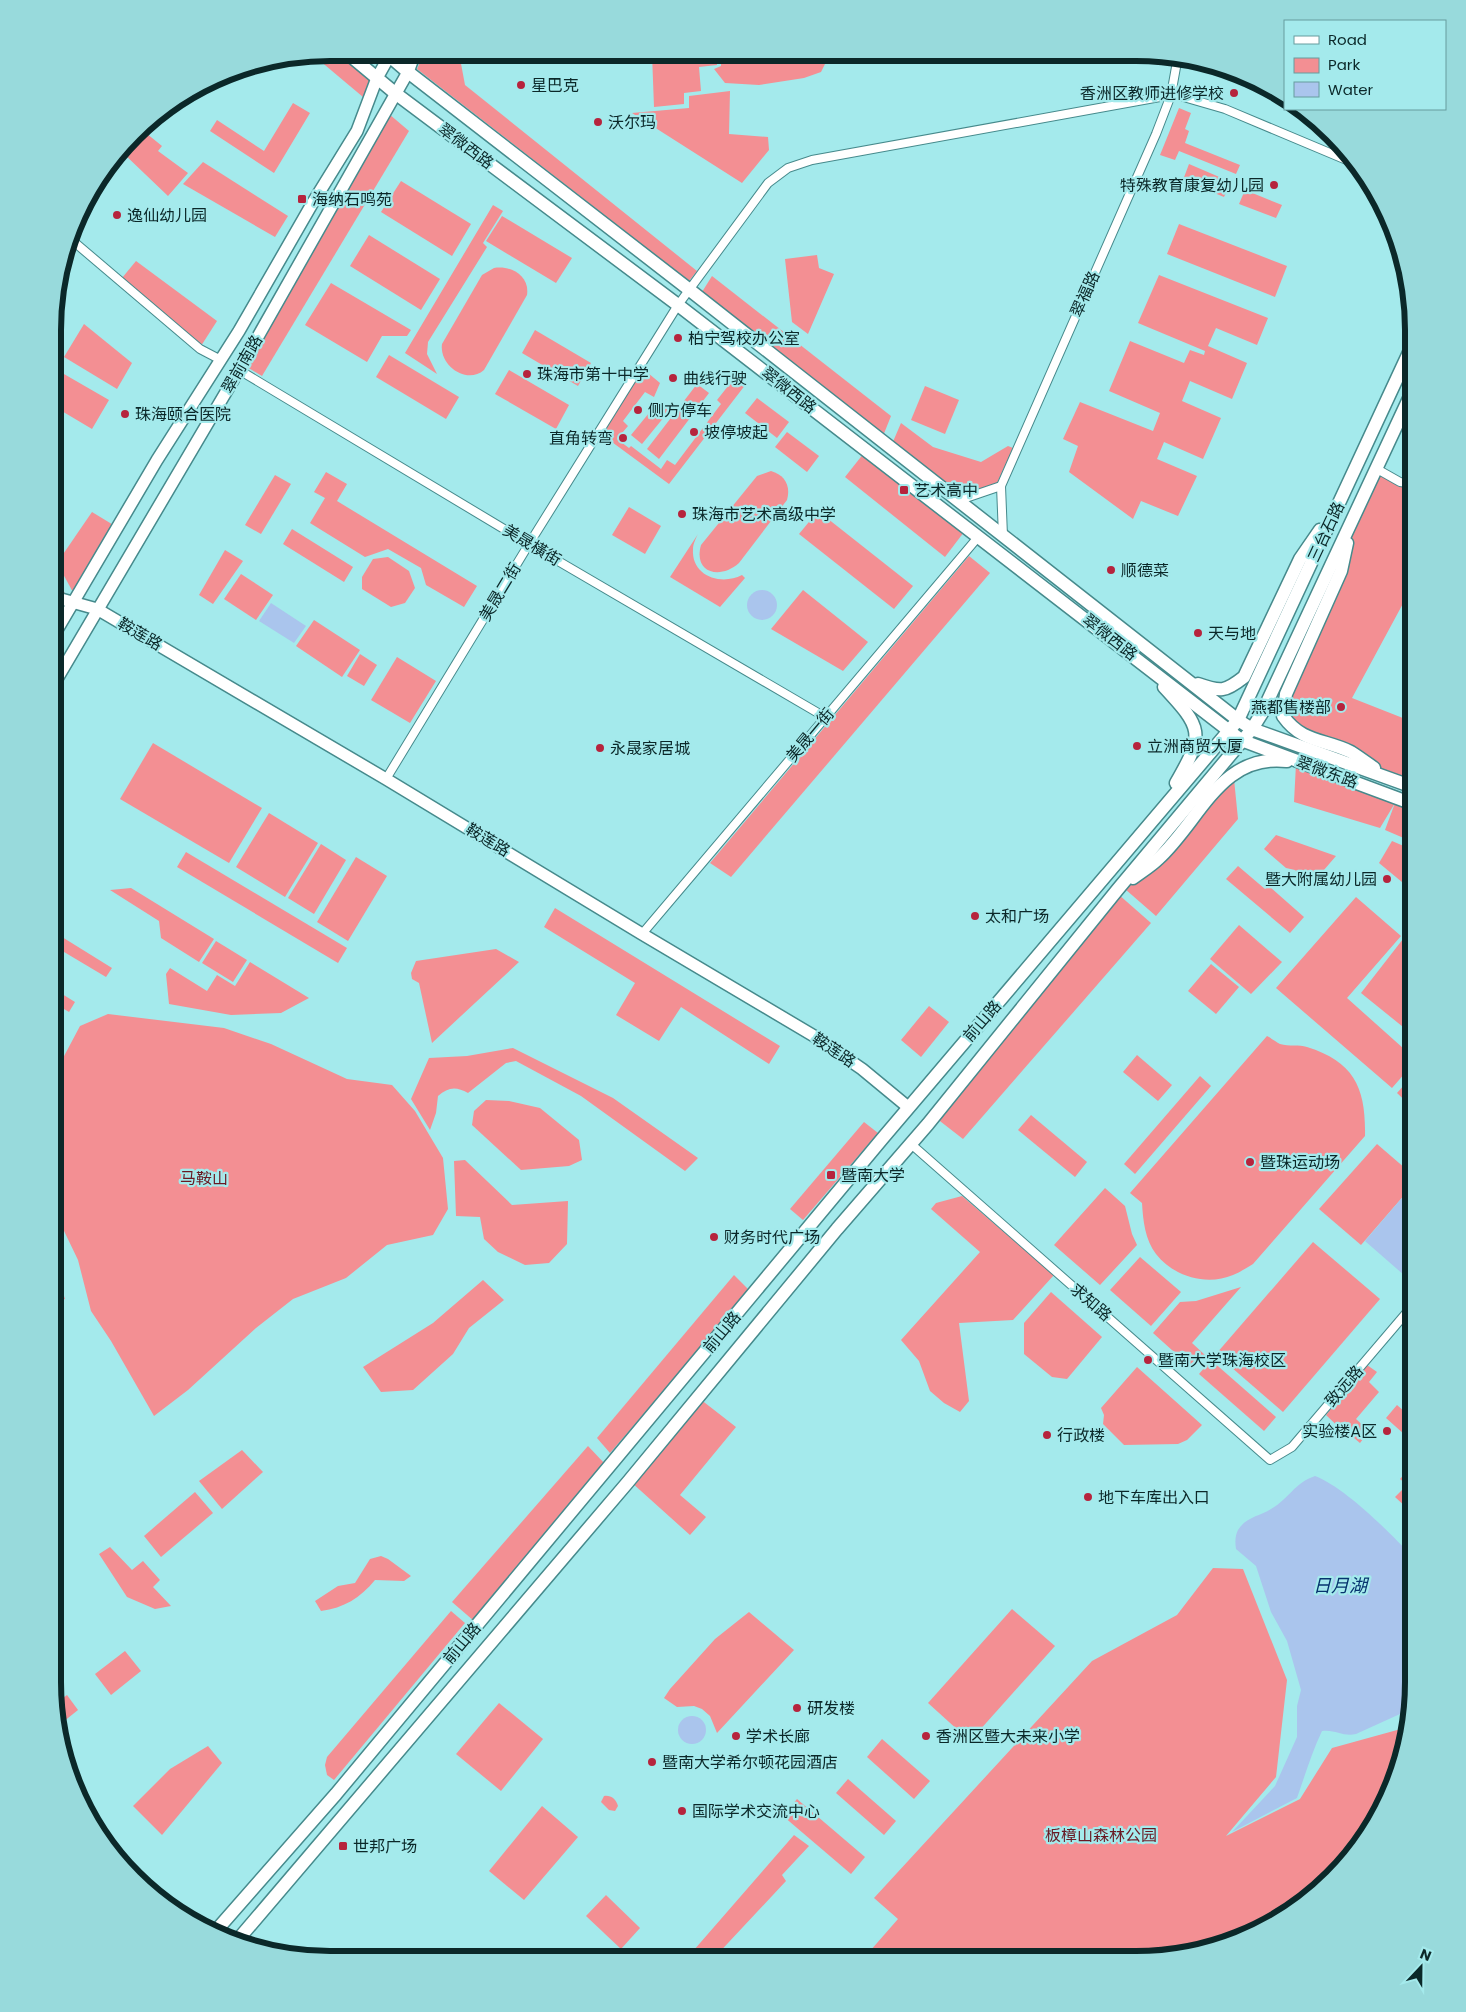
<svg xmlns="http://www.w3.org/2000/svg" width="1466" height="2012" font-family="Poppins,'Noto Sans SC',sans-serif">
  <rect width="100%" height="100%" fill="#a4eaec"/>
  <!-- green -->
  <g fill="#f38f93">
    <polygon points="330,53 341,53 373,80 363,97 313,55"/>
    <polygon points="424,53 459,53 465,85 697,271 689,281 417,69"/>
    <polygon points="657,53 716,54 717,65 699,67 701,91 684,93 684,104 654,107 652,54"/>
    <polygon points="721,54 820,54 825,64 821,72 804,78 759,85 725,83 714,69 721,66"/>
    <polygon points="828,54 878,54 878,56 831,59"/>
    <polygon points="730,91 729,134 768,137 769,150 742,183 632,113 689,108 689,96"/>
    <polygon points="293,103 310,113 274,173 210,131 217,120 264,151"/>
    <polygon points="1179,108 1191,113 1185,129 1189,131 1185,143 1240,165 1236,174 1179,151 1175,160 1160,155"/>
    <polygon points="389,114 409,131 262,376 247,367"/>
    <polygon points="141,129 162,146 158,151 188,173 168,196 122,152"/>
    <polygon points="203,162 288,216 275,237 183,184"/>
    <polygon points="1189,164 1231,182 1224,197 1183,180"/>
    <polygon points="401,181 471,224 452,256 381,212"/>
    <polygon points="1245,190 1282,205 1276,218 1239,204"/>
    <polygon points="493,205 503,211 483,243 487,247 428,342 427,354 437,374 405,353"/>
    <polygon points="502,216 572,258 556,283 486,241"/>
    <polygon points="1179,224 1287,266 1275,297 1167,254"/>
    <polygon points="369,235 440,279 421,310 350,266"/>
    <polygon points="817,255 819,268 834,274 808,334 792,322 785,259"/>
    <polygon points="136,261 217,321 201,346 122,278"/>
    <path d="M494,268C511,265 530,276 527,295L484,370C467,385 439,366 442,344L482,275Z"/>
    <polygon points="1159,275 1268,318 1257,345 1216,328 1208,346 1247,363 1232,399 1190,381 1182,401 1221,418 1203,459 1164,442 1157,459 1197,476 1178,516 1141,501 1133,519 1069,472 1078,446 1063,439 1080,402 1153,431 1160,413 1109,391 1130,341 1184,363 1190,350 1204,355 1205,351 1138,323"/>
    <polygon points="712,276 891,416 883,436 702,292"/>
    <polygon points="331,283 411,330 407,336 382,336 367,362 305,325"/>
    <polygon points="84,324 132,363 117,389 64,357"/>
    <polygon points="535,330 591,363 578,386 522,353"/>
    <polygon points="389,355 459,397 446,419 376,377"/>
    <polygon points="642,368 660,383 654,397 645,392 623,421 628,426 617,439 629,448 631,446 661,469 667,460 675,465 721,404 717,400 736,376 746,384 669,484 601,434"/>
    <path d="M57,370L109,400L92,429L55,407C55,397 52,378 57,370Z"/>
    <polygon points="509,370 569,405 556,429 495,394"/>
    <polygon points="697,384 709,393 659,459 647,449"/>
    <polygon points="925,386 959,400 945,434 911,420"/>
    <polygon points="757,398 789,422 777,438 745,413"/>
    <polygon points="658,402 669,411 642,444 631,435"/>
    <polygon points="901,423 933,447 981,462 1008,446 1013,448 997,483 960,495 892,444"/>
    <polygon points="787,432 819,456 807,472 775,447"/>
    <polygon points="864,453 964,532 945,557 845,477"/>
    <polygon points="1377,470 1413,488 1413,585 1352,698 1413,722 1413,768 1407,785 1292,728 1284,705 1351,522"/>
    <path d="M771,471C785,475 791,486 787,500L739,563C720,580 693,573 701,545L757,476Z"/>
    <polygon points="326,472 347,484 337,501 477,586 464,607 426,585 421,568 388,549 365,557 310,523 325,498 314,492"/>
    <polygon points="275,475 291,484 261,534 245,525"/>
    <polygon points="629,507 661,526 645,554 612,535"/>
    <polygon points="818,511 913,586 894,609 799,534"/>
    <polygon points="92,512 115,526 74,594 57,563"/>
    <polygon points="292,529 353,567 344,582 283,544"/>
    <path d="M698,534C696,538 693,544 693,549C691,576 721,586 742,575L745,578L720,607L670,577Z"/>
    <polygon points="225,550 243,561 213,604 199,595"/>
    <polygon points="969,556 990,573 731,877 710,863"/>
    <polygon points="388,557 409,571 415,588 405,603 391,607 362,589 362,577 373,559"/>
    <polygon points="54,574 67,597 54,594"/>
    <polygon points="241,574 273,595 256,620 224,599"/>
    <polygon points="803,590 868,642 843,671 771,629"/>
    <polygon points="314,620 360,650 342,677 296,646"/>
    <polygon points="360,654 377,665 364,686 347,676"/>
    <polygon points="397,657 436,681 410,723 371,700"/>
    <polygon points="153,743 262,808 229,863 120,799"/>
    <polygon points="1296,764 1413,804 1413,842 1385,830 1395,803 1380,828 1294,802"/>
    <polygon points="1234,779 1238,819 1156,916 1125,889 1160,866"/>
    <polygon points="269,813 318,843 285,897 236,867"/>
    <polygon points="1276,835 1336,856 1311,885 1295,870 1286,868 1264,849"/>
    <polygon points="1392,841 1413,850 1413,881 1408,887 1379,863"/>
    <polygon points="321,844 346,860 314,914 288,898"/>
    <polygon points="186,852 347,948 338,963 177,867"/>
    <polygon points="356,857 387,876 348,941 317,922"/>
    <polygon points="1238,866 1265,889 1269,886 1304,917 1290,933 1226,879"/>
    <polygon points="131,888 214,939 199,962 161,938 159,921 110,890"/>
    <polygon points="1118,894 1151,923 963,1139 936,1118"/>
    <polygon points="1356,897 1401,936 1347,998 1413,1057 1413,1064 1392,1088 1276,988"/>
    <polygon points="555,908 780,1046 769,1064 681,1007 659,1041 616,1015 635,983 544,927"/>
    <polygon points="1239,925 1282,962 1251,994 1210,959"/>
    <polygon points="54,932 112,968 106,977 54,946"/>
    <polygon points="1403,939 1413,947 1413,1035 1361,993"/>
    <polygon points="216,941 247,960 233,982 202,963"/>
    <polygon points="496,949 519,962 432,1043 419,983 412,979 411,973 416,961"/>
    <polygon points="250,962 309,998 281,1013 231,1015 169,1004 166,974 170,968 207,991 217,975 235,986"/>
    <polygon points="1211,964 1239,987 1216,1014 1188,991"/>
    <polygon points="54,989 75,1002 69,1012 54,1003"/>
    <polygon points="929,1006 949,1022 921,1057 901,1040"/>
    <polygon points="108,1014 224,1028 271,1044 347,1079 392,1085 415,1111 443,1158 448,1209 433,1235 387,1245 346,1278 293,1299 256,1328 188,1390 154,1416 111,1341 91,1311 78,1260 53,1208 54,1075 80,1026"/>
    <path d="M1267,1036C1271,1038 1276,1042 1280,1044C1289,1047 1299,1044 1307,1047C1355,1062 1366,1089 1365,1136L1253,1264C1247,1268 1240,1272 1233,1275C1207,1286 1174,1277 1156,1254C1145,1240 1143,1220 1142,1203L1130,1193Z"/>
    <path d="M513,1048L613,1098L698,1158L685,1171L581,1096L516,1061L506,1063L468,1093C456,1086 448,1087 438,1096L436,1113L430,1130L411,1099L429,1058L467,1056Z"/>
    <polygon points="1137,1055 1172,1085 1158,1101 1123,1072"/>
    <polygon points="1413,1075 1413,1108 1397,1093"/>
    <polygon points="1200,1076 1211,1086 1135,1174 1124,1164"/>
    <polygon points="486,1100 509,1101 540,1108 579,1140 582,1160 569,1166 521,1170 472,1125 474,1111"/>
    <polygon points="1031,1115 1087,1162 1075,1177 1018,1130"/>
    <polygon points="864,1122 878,1133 803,1220 790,1209"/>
    <polygon points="1377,1144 1413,1175 1413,1185 1361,1245 1319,1209"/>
    <polygon points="465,1160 512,1205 568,1201 567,1244 549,1263 525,1265 498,1252 484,1239 480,1217 456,1216 454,1161"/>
    <polygon points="1105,1188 1125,1206 1132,1234 1137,1245 1100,1285 1054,1245"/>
    <polygon points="962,1196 1054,1275 1013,1320 959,1323 969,1401 960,1412 944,1403 930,1391 919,1361 901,1340 980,1252 931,1209 936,1203"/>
    <polygon points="1313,1242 1380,1299 1283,1412 1216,1354"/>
    <polygon points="1140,1257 1181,1292 1151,1326 1110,1290"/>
    <polygon points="53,1263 65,1299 53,1303"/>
    <polygon points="734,1275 750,1291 610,1453 597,1438"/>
    <polygon points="483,1280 504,1300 469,1328 453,1354 413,1390 381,1392 363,1367 433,1323"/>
    <polygon points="1241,1287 1192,1343 1205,1355 1193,1369 1153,1333 1180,1302 1196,1301"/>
    <polygon points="1051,1292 1102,1337 1067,1379 1052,1377 1024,1354 1024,1323"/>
    <polygon points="1211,1360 1276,1417 1264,1431 1199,1374"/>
    <polygon points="1367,1365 1377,1372 1369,1382 1379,1392 1356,1419 1369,1431 1360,1443 1354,1438 1351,1439 1326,1415"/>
    <polygon points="1137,1367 1202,1425 1187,1440 1178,1444 1124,1445 1103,1424 1104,1415 1101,1408"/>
    <polygon points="700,1399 736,1427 680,1495 706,1517 690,1535 631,1482"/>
    <polygon points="1397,1405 1413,1419 1413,1442 1386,1418"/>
    <polygon points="588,1446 605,1464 474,1621 452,1602"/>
    <polygon points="242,1450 263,1472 222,1509 199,1481"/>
    <polygon points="1411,1467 1413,1468 1413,1490 1400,1479"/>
    <polygon points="1403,1489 1413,1499 1413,1504 1408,1509 1395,1497"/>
    <polygon points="195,1492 213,1513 161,1557 144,1536"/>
    <polygon points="53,1538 61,1559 53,1563"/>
    <polygon points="110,1547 132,1570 143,1561 160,1580 153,1587 171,1606 155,1609 127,1597 99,1554"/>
    <path d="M381,1556L388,1559L411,1576L404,1581L375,1580C360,1598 344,1608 321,1611L315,1601L338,1586L355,1583L370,1559Z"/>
    <polygon points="1213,1568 1243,1569 1287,1680 1276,1777 1226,1836 1300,1799 1332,1748 1408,1727 1399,1772 1367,1836 1319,1890 1259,1931 1208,1950 1136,1959 863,1959 898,1919 874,1898 1092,1661 1177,1615"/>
    <polygon points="1012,1609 1055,1646 970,1741 928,1703"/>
    <polygon points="451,1611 465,1623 334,1780 327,1775 325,1765 327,1757"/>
    <polygon points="749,1612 794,1650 717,1733 710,1716 702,1709 694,1706 677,1707 664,1698 670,1689 715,1639"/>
    <polygon points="125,1651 141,1671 111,1695 95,1674"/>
    <polygon points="67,1695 78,1710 58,1726 55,1704"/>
    <polygon points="499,1703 543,1739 501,1791 456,1754"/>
    <polygon points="882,1739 930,1781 914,1799 867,1757"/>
    <polygon points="208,1746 222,1763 162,1835 133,1806 170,1769"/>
    <polygon points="848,1779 896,1821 884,1835 836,1793"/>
    <path d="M604,1796C611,1795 616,1799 618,1806L615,1811L609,1810L601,1802Z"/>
    <polygon points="797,1799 865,1857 851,1874 783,1816"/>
    <polygon points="542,1806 578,1837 524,1900 489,1871"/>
    <polygon points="794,1835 809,1846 782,1875 786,1881 714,1958 687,1958"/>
    <polygon points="606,1895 640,1928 621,1949 586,1916"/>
  </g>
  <!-- water -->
  <g fill="#aac5ed">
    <circle cx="762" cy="605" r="15"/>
    <polygon points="271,603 306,626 294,643 259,621"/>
    <polygon points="1413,1185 1413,1280 1412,1282 1365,1241"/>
    <path d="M1315,1476C1346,1488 1390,1533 1413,1557V1700L1411,1709L1356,1734C1343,1737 1335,1729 1322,1731C1312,1752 1305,1775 1297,1798L1232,1832L1275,1786L1297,1737V1706L1301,1690L1287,1641L1271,1612L1256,1566L1236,1549C1235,1542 1235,1536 1238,1530C1246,1517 1260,1516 1271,1509C1289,1499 1294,1483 1315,1476Z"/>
    <circle cx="692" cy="1730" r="14"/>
  </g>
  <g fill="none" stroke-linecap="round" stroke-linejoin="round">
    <!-- street casing -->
    <g stroke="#468a8c" stroke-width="10">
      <g id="street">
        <polyline points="73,241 200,349 221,360"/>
        <polyline points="239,370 529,544 825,717"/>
        <polyline points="1377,469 1400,482 1413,484"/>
        <polyline points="957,501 1001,486"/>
        <polyline points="1003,536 1001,486 1156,134 1171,95 1178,56"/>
        <polyline points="386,779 529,544 678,305 768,183 788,168 812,160 1171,95 1180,96 1225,109 1356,164"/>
        <polyline points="642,934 979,536"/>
        <polyline points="911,1144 1270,1460 1292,1447 1413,1305"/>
      </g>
    </g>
    <!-- secondary casing -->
    <g stroke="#468a8c" stroke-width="14">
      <g id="secondary">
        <polyline points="54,597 97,609 386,779 642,934 814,1036 862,1069 908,1107"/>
        <polyline points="54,635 157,460 239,331 312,204 357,131 377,78 391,53"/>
        <polyline points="54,684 239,370 408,72 415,53"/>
      </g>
    </g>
    <!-- primary casing -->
    <g stroke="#468a8c" stroke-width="15">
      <g id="primary">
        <polyline points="347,53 395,93 678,305 1241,740 1413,804"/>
        <polyline points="386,53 408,72 691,291 1238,720 1252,729 1413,787"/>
        <path d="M1347,543L1341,571L1286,694L1283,716C1302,743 1325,739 1351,752C1359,757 1367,763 1374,768"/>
        <path d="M1198,684C1221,692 1225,692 1244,677L1300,559L1320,530"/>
        <path d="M1164,687C1202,728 1205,733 1176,783"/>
        <path d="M1133,878C1141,872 1151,866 1158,859C1200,821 1220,753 1287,761"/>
        <polyline points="214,1933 336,1794 882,1139 1238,720 1413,344"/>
        <polyline points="236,1942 628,1482 837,1229 928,1124 1118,889 1252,729 1262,713 1413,390"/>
      </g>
    </g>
    <!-- street -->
    <use href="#street" stroke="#fff" stroke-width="8"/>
    <!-- secondary -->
    <use href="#secondary" stroke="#fff" stroke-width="11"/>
    <!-- primary -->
    <use href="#primary" stroke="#fff" stroke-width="12"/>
  </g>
  <!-- markers -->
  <g fill="#b6243d" stroke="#a4eaec" stroke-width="2">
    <circle cx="521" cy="85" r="5"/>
    <circle cx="1234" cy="93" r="5"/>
    <circle cx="598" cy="122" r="5"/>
    <circle cx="1274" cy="185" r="5"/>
    <rect x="297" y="194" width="10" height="10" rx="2.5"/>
    <circle cx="117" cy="215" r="5"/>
    <circle cx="678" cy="338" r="5"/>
    <circle cx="527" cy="374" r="5"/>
    <circle cx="673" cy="378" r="5"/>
    <circle cx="638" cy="410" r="5"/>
    <circle cx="125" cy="414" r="5"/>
    <circle cx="694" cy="432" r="5"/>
    <circle cx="623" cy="438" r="5"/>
    <rect x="899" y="485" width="10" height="10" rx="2.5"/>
    <circle cx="682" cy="514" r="5"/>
    <circle cx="1111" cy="570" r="5"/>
    <circle cx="1198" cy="633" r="5"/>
    <circle cx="1341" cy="707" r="5"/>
    <circle cx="1137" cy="746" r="5"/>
    <circle cx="600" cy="748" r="5"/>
    <circle cx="1387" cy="879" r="5"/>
    <circle cx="975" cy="916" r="5"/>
    <circle cx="1250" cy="1162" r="5"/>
    <rect x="826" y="1170" width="10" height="10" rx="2.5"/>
    <circle cx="714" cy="1237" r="5"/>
    <circle cx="1148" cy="1360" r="5"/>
    <circle cx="1387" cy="1431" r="5"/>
    <circle cx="1047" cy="1435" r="5"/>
    <circle cx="1088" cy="1497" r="5"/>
    <circle cx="797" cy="1708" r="5"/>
    <circle cx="736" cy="1736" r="5"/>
    <circle cx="926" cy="1736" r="5"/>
    <circle cx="652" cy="1762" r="5"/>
    <circle cx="682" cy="1811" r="5"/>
    <rect x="338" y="1841" width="10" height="10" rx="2.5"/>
  </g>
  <g text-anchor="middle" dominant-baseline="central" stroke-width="4.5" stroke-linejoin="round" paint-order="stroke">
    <!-- poi labels -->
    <g font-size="16" fill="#0b2829" stroke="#a4eaec" text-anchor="start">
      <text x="531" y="85">星巴克</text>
      <text x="1224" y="93" text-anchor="end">香洲区教师进修学校</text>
      <text x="608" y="122">沃尔玛</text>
      <text x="1264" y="185" text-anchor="end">特殊教育康复幼儿园</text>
      <text x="312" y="199">海纳石鸣苑</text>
      <text x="127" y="215">逸仙幼儿园</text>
      <text x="688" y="338">柏宁驾校办公室</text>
      <text x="537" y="374">珠海市第十中学</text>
      <text x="683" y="378">曲线行驶</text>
      <text x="648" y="410">侧方停车</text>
      <text x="135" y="414">珠海颐合医院</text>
      <text x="704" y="432">坡停坡起</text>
      <text x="613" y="438" text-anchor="end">直角转弯</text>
      <text x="914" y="490">艺术高中</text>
      <text x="692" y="514">珠海市艺术高级中学</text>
      <text x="1121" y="570">顺德菜</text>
      <text x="1208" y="633">天与地</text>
      <text x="1331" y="707" text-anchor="end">燕都售楼部</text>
      <text x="1147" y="746">立洲商贸大厦</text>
      <text x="610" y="748">永晟家居城</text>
      <text x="1377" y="879" text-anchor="end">暨大附属幼儿园</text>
      <text x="985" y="916">太和广场</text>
      <text x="1260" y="1162">暨珠运动场</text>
      <text x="841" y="1175">暨南大学</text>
      <text x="724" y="1237">财务时代广场</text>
      <text x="1158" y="1360">暨南大学珠海校区</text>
      <text x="1377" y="1431" text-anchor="end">实验楼A区</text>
      <text x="1057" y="1435">行政楼</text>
      <text x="1098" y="1497">地下车库出入口</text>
      <text x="807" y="1708">研发楼</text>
      <text x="746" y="1736">学术长廊</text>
      <text x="936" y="1736">香洲区暨大未来小学</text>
      <text x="662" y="1762">暨南大学希尔顿花园酒店</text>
      <text x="692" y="1811">国际学术交流中心</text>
      <text x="353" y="1846">世邦广场</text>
    </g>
    <!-- street labels -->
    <g font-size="16" fill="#0b2829" stroke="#a4eaec">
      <text transform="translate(466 146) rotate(37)">翠微西路</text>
      <text transform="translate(1085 294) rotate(-66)">翠福路</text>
      <text transform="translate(242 364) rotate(-60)">翠前南路</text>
      <text transform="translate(789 390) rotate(38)">翠微西路</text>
      <text transform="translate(1326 532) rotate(-65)">三台石路</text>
      <text transform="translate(532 545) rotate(31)">美晟橫街</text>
      <text transform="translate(500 592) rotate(-59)">美晟二街</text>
      <text transform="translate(140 634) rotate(30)">鞍莲路</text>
      <text transform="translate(1110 637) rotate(38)">翠微西路</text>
      <text transform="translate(810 735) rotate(-50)">美晟一街</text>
      <text transform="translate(1327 772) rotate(20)">翠微东路</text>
      <text transform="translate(488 840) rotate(31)">鞍莲路</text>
      <text transform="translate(982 1021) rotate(-49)">前山路</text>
      <text transform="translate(834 1050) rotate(34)">鞍莲路</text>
      <text transform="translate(1091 1302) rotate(41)">求知路</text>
      <text transform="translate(722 1332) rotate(-50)">前山路</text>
      <text transform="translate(1344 1386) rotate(-49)">致远路</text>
      <text transform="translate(462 1643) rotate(-50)">前山路</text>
    </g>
    <!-- park labels -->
    <g font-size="16" fill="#691923" stroke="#a4eaec">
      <text x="204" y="1178">马鞍山</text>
      <text x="1101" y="1835">板樟山森林公园</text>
    </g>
    <!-- water labels -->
    <g font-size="18" font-style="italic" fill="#06336e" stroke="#a4eaec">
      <text x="1340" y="1585">日月湖</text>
    </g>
  </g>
  <!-- crop -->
  <path d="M0 0H1466V2012H0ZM330 61H1136A269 269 0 0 1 1405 330V1682A269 269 0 0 1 1136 1951H330A269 269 0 0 1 61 1682V330A269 269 0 0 1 330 61Z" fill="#98dadc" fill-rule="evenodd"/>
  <path fill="none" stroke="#0b2829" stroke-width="6" d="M330 61H1136A269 269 0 0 1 1405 330V1682A269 269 0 0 1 1136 1951H330A269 269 0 0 1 61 1682V330A269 269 0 0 1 330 61Z"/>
  <!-- legend -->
  <rect x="1284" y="20" width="162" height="90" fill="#a4eaec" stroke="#679c9e"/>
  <rect x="1294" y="36" width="25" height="8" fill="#ffffff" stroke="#679c9e"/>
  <text x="1328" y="45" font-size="15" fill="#0b2829">Road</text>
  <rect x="1294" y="58" width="25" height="15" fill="#f38f93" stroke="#679c9e"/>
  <text x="1328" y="70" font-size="15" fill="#0b2829">Park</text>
  <rect x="1294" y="82" width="25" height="15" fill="#aac5ed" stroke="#679c9e"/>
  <text x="1328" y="95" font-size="15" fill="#0b2829">Water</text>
  <!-- north arrow -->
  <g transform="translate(1421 1967) rotate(22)" stroke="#a4eaec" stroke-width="4" paint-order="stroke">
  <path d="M0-4L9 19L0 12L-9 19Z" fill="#0b2829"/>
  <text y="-8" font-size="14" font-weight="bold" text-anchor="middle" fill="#0b2829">N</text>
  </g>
</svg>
